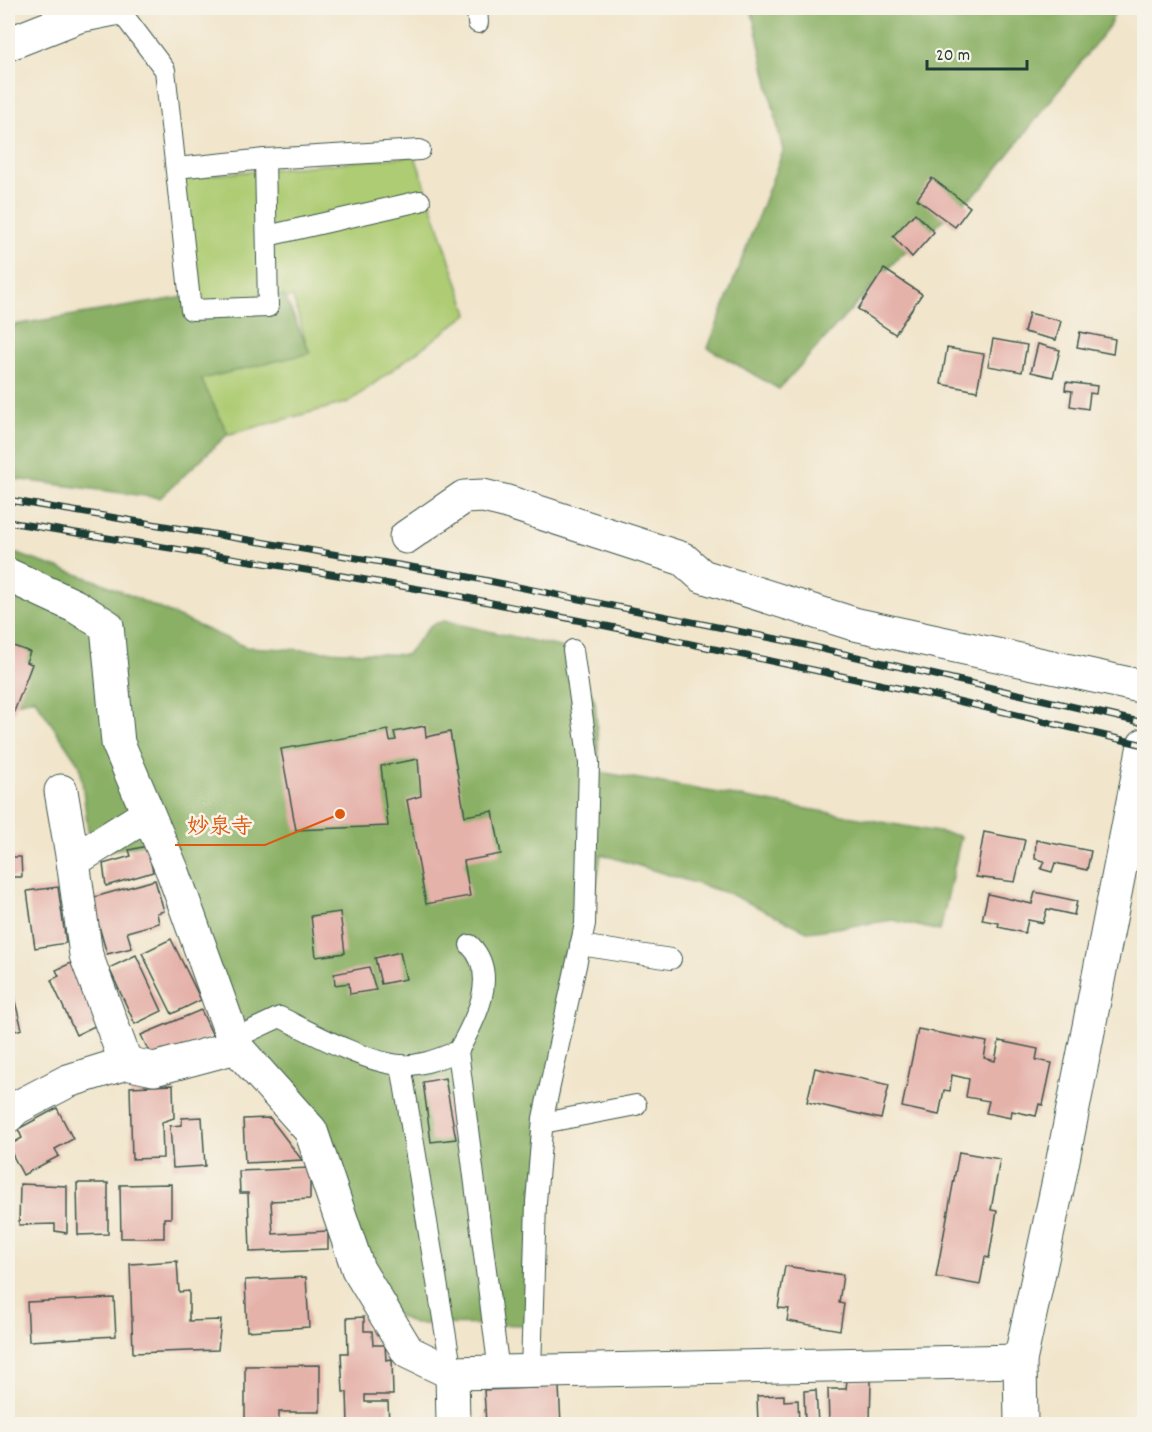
<svg xmlns="http://www.w3.org/2000/svg" width="1152" height="1432" font-family="Dekko,'Klee One',sans-serif">
  <rect width="100%" height="100%" fill="#f7f3e8"/>
  <filter id="ink" filterUnits="userSpaceOnUse"><feTurbulence type="fractalNoise" baseFrequency=".0167" numOctaves="2"/><feDisplacementMap in="SourceGraphic" scale="12" xChannelSelector="R" yChannelSelector="G"/><feConvolveMatrix kernelMatrix="1 2 1 2 8 2 1 2 1" color-interpolation-filters="sRGB"/></filter>
  <filter id="wash" filterUnits="userSpaceOnUse"><feTurbulence type="fractalNoise" baseFrequency=".008" numOctaves="4" result="noise"/><feDisplacementMap in="SourceGraphic" scale="24" xChannelSelector="R" yChannelSelector="G"/><feGaussianBlur stdDeviation="1.35" result="paint"/><feColorMatrix in="noise" values="0 0 0 0 0 0 0 0 0 0 0 0 0 0 0 0 0 1.4 0 .05"/><feComposite in="paint" operator="in"/></filter>
  <g filter="url(#wash)">
    <rect width="100%" height="100%" fill="#f1e5cb"/>
    <!-- green -->
    <polygon fill="#aecc73" stroke="#668454" stroke-width="1.5" points="415,156 468,314 349,402 215,438 200,379 309,353 293,297 191,310 177,178"/>
    <!-- forest -->
    <g fill="#8ab065" stroke="#54764c" stroke-width="1.5">
      <polygon points="751,8 1116,8 1110,25 983,187 899,257 779,389 708,348 783,151"/>
      <polygon points="284,295 310,353 201,379 228,434 160,498 8,478 8,326 190,296 209,309"/>
      <polygon points="8,551 100,582 246,647 406,655 431,625 444,621 573,650 595,702 600,772 961,836 940,931 893,920 809,932 730,894 601,854 590,930 563,1073 550,1173 538,1325 414,1324 362,1298 312,1131 249,1062 150,843 91,854 80,766 34,698 8,706"/>
    </g>
    <g id="blocks">
      <!-- building -->
      <g fill="#e5b2aa">
        <polygon points="932,178 970,207 955,227 917,199"/>
        <polygon points="915,213 934,232 912,257 893,236"/>
        <polygon points="884,269 922,294 895,334 858,309"/>
        <polygon points="1029,313 1061,321 1056,340 1024,332"/>
        <polygon points="1080,332 1115,339 1113,354 1077,347"/>
        <polygon points="993,339 1027,345 1022,372 988,366"/>
        <polygon points="1038,344 1060,350 1053,377 1031,372"/>
        <polygon points="947,348 984,354 977,391 941,384"/>
        <polygon points="1066,382 1097,386 1096,394 1090,393 1088,409 1070,406 1072,391 1065,390"/>
        <polygon points="8,644 30,652 26,662 32,664 14,712 8,709"/>
        <polygon points="425,726 426,737 450,732 465,816 493,811 501,854 464,861 470,896 426,904 407,800 421,796 418,759 381,766 388,826 296,830 281,749 388,730 390,741 396,740 394,732"/>
        <polygon points="984,832 1025,840 1015,882 976,877"/>
        <polygon points="1036,840 1091,851 1087,870 1055,863 1052,872 1041,869 1044,861 1035,859"/>
        <polygon points="147,846 153,872 106,886 103,864 131,856 129,850"/>
        <polygon points="8,857 21,857 22,877 8,877"/>
        <polygon points="155,880 164,911 157,913 159,923 127,932 132,948 107,954 91,898"/>
        <polygon points="58,887 66,943 35,948 27,891"/>
        <polygon points="1035,892 1077,901 1074,915 1047,909 1043,923 1028,920 1025,933 998,927 999,923 982,920 988,894 1032,904"/>
        <polygon points="340,912 345,953 316,957 311,916"/>
        <polygon points="171,939 201,1000 172,1014 142,953"/>
        <polygon points="400,952 406,979 381,984 375,958"/>
        <polygon points="136,955 162,1011 135,1024 109,968"/>
        <polygon points="71,963 99,1024 76,1035 51,980 59,976 56,970"/>
        <polygon points="369,967 376,990 350,994 349,983 335,985 334,974"/>
        <polygon points="8,974 22,1029 8,1033"/>
        <polygon points="201,1010 213,1036 153,1060 141,1035"/>
        <polygon points="918,1029 987,1042 984,1058 995,1061 999,1041 1038,1049 1036,1060 1052,1063 1043,1105 1039,1104 1036,1116 1012,1111 1011,1118 986,1113 989,1101 966,1097 969,1079 952,1075 950,1091 944,1090 939,1115 902,1107"/>
        <polygon points="815,1068 889,1085 881,1119 807,1102"/>
        <polygon points="445,1078 456,1139 431,1142 423,1082"/>
        <polygon points="173,1085 174,1118 162,1122 163,1158 132,1159 130,1087"/>
        <polygon points="57,1108 73,1139 55,1149 59,1156 23,1175 8,1146 22,1138 18,1129"/>
        <polygon points="202,1117 205,1166 173,1168 170,1126 182,1125 182,1118"/>
        <polygon points="270,1118 302,1160 245,1163 243,1119"/>
        <polygon points="959,1152 1000,1159 991,1210 997,1211 989,1258 985,1257 980,1285 936,1277"/>
        <polygon points="310,1168 310,1199 271,1201 273,1234 328,1231 328,1249 250,1252 248,1193 240,1193 239,1171"/>
        <polygon points="77,1183 108,1183 108,1234 78,1235"/>
        <polygon points="20,1184 67,1186 67,1233 55,1231 55,1224 19,1225"/>
        <polygon points="171,1184 171,1218 164,1218 164,1238 121,1238 120,1185"/>
        <polygon points="177,1261 179,1292 189,1291 189,1321 221,1320 218,1350 133,1353 130,1264"/>
        <polygon points="785,1266 843,1275 839,1303 844,1304 840,1330 787,1321 789,1309 778,1308"/>
        <polygon points="306,1277 309,1327 247,1331 245,1280"/>
        <polygon points="114,1298 116,1336 29,1341 27,1302"/>
        <polygon points="364,1317 364,1331 372,1331 373,1345 385,1345 386,1360 392,1359 393,1395 365,1395 365,1402 388,1402 389,1424 348,1424 347,1392 343,1392 341,1353 348,1353 347,1318"/>
        <polygon points="320,1365 320,1412 279,1412 279,1422 245,1422 245,1366"/>
        <polygon points="847,1380 871,1380 870,1424 829,1424 828,1389 846,1389"/>
        <polygon points="559,1387 561,1424 486,1424 484,1390"/>
        <polygon points="816,1390 818,1424 805,1424 804,1391"/>
        <polygon points="784,1395 784,1401 798,1400 799,1424 758,1424 757,1396"/>
      </g>
    </g>
  </g>
  <g filter="url(#ink)">
    <use href="#blocks" fill-opacity="0" stroke="#3e564b" stroke-width="1.5"/>
    <g fill="none" stroke-linecap="round" stroke-linejoin="round">
      <!-- lane casing -->
      <g stroke="#3e564b" stroke-width="22">
        <g id="lane">
          <polyline points="118,8 165,70 191,310 268,307 265,159 176,168"/>
          <polyline points="477,8 478,23"/>
          <polyline points="265,159 420,150"/>
          <polyline points="267,236 420,201"/>
          <path d="M470,945C500,975 475,1021 458,1051L499,1372"/>
          <polyline points="580,945 671,959"/>
          <path d="M233,1039L280,1017C312,1033 365,1062 400,1065C420,1067 440,1058 458,1051"/>
          <polyline points="401,1065 452,1373"/>
          <polyline points="543,1123 636,1105"/>
          <polyline points="531,1371 536,1202 543,1118 585,924 589,763 573,650"/>
        </g>
      </g>
      <!-- street casing -->
      <g stroke="#3e564b" stroke-width="35">
        <g id="street">
          <polyline points="8,44 79,16 119,8"/>
          <polyline points="406,537 464,497 483,496 504,501 683,559 702,576 854,624 1144,687"/>
          <polyline points="8,575 75,606 107,626 118,743 173,872 236,1047"/>
          <polyline points="61,791 73,861 148,814"/>
          <polyline points="73,861 86,955 126,1063"/>
          <polyline points="8,1116 16,1108 68,1081 126,1063 154,1069 236,1047 311,1131 358,1269 408,1352 452,1373"/>
          <polyline points="453,1424 452,1373 1020,1361"/>
          <polyline points="1021,1424 1020,1361 1059,1180 1144,745"/>
        </g>
      </g>
      <!-- lane -->
      <use href="#lane" stroke="#fff" stroke-width="20"/>
      <!-- street -->
      <use href="#street" stroke="#fff" stroke-width="33"/>
      <!-- rail casing -->
      <g stroke="#1f3d34" stroke-width="7">
        <g id="rail">
          <polyline points="8,500 459,575 792,642 1144,723"/>
          <polyline points="8,522 325,573 448,594 616,628 945,698 1144,745"/>
        </g>
      </g>
      <!-- rail -->
      <use href="#rail" stroke="#f7f3e8" stroke-width="4.5" stroke-dasharray="14" stroke-linecap="butt"/>
    </g>
  </g>
  <!-- callouts -->
  <path fill="none" stroke="#de580e" stroke-width="2" d="M340 814L265 845H175"/>
  <circle fill="#de580e" stroke="#f7f3e8" stroke-width="2" cx="340" cy="814" r="6"/>
  <g font-size="22" text-anchor="middle" font-weight="bold" fill="#de580e" stroke="#f7f3e8" stroke-width="5" stroke-linejoin="round" paint-order="stroke">
    <text x="220" y="833">妙泉寺</text>
  </g>
  <!-- margin -->
  <rect width="1152" height="1432" fill="none" stroke="#f7f3e8" stroke-width="30"/>
  <!-- scale -->
  <path d="M927 60v9h100v-9" fill="none" stroke="#1f3d34" stroke-width="3"/>
  <text x="936" y="60" font-size="18" fill="#1f3d34" stroke="#f7f3e8" stroke-width="4.5" paint-order="stroke">20 m</text>
</svg>
